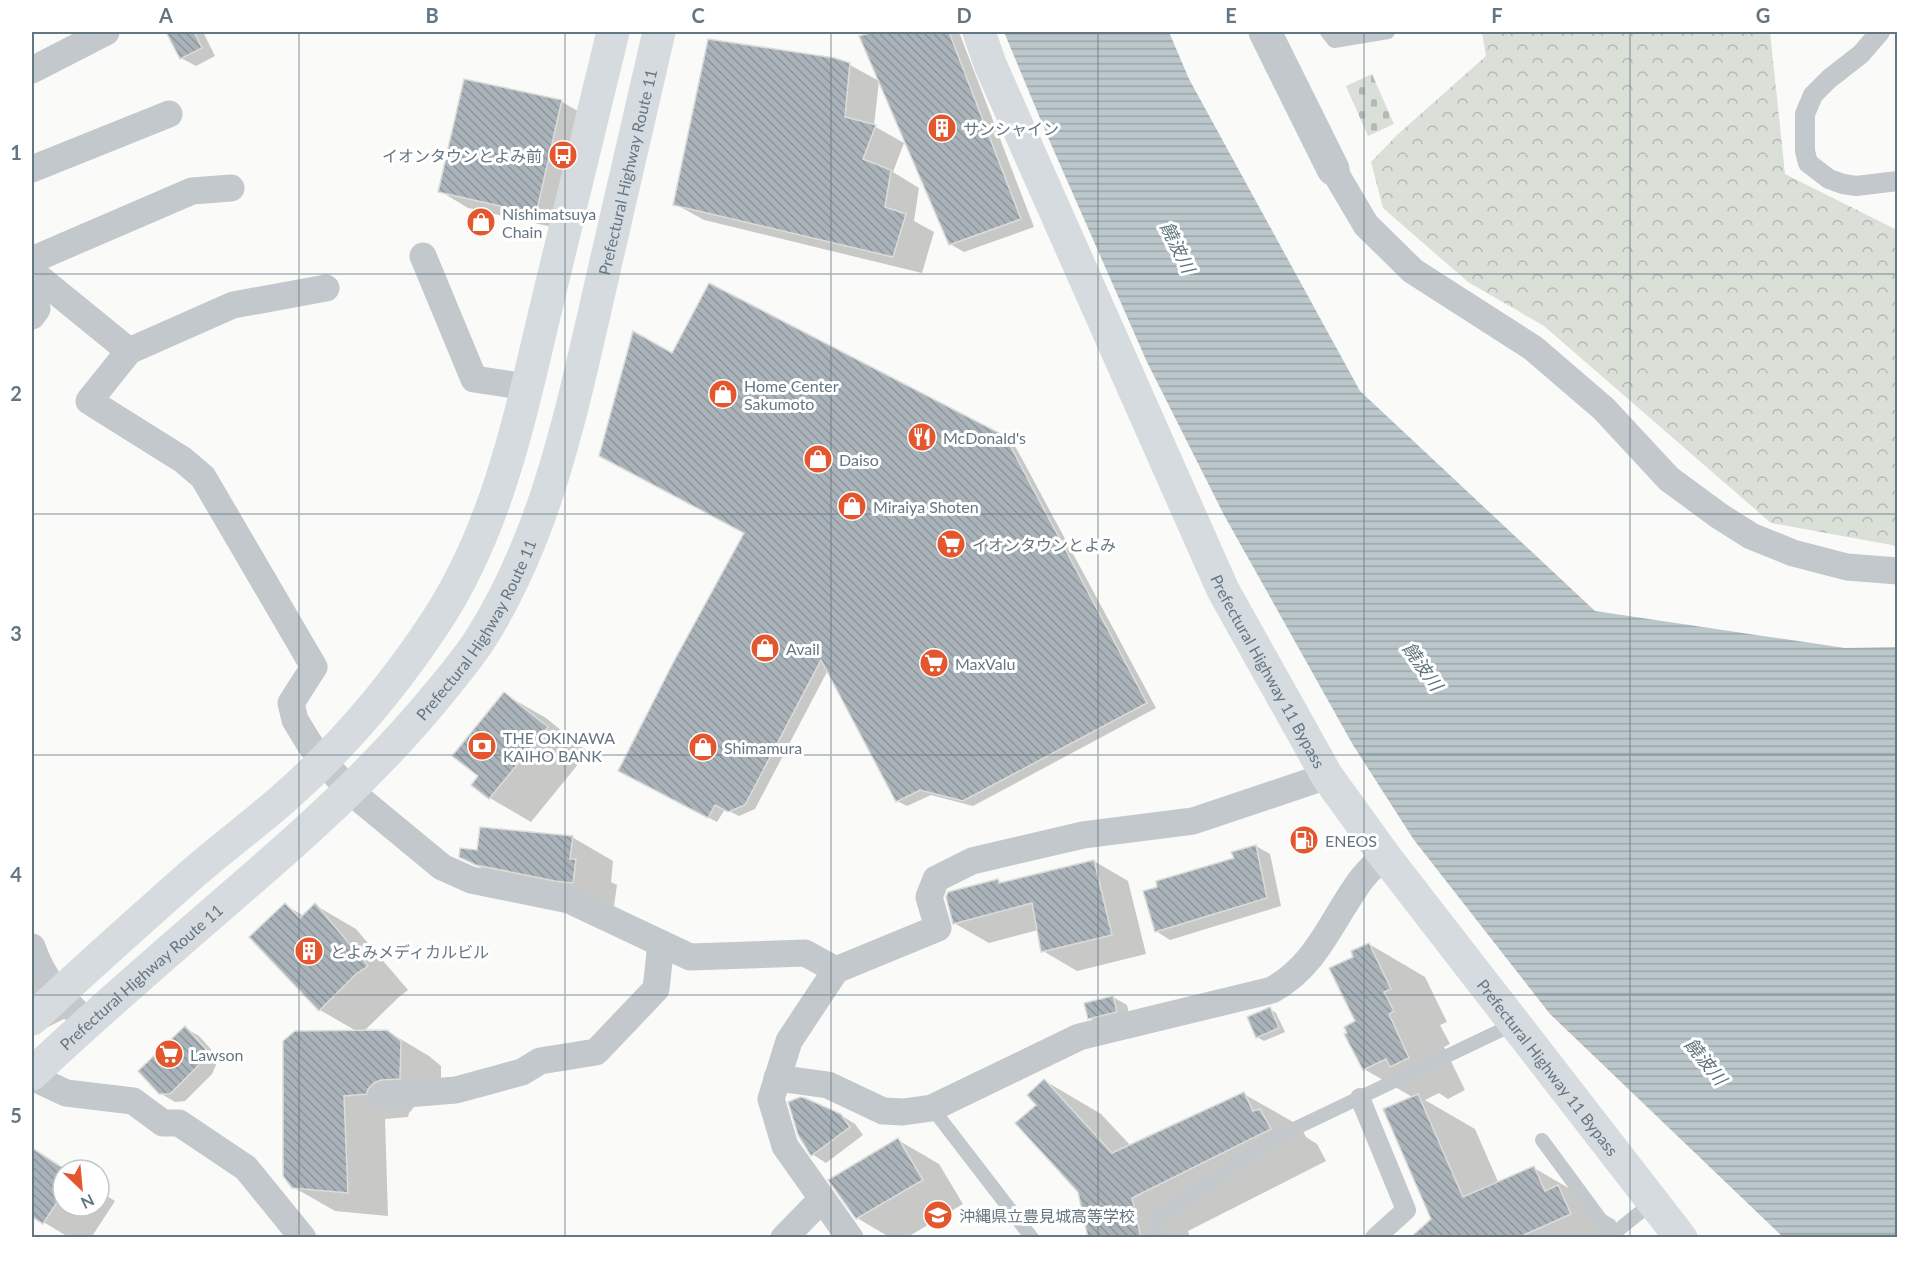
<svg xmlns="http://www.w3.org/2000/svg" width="1929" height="1269" font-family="Lato,'Noto Sans JP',sans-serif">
  <defs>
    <pattern id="forest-crowns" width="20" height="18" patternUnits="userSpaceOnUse" patternTransform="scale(1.5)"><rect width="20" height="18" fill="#dadfd7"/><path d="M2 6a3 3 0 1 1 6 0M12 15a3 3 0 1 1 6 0" fill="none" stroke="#b4b9b4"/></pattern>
    <pattern id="cemetery-stones" width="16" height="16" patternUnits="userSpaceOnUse" patternTransform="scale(1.5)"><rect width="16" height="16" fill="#dadfd7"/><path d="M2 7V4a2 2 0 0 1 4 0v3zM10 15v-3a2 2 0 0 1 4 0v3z" fill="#b4b9b4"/></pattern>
    <pattern id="water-rules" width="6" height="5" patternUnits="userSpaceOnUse" patternTransform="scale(1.5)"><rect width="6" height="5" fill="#bbc7cb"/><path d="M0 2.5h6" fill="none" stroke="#9ca6aa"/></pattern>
    <pattern id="building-back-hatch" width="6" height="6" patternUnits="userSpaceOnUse" patternTransform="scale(1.5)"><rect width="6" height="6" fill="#aab3b9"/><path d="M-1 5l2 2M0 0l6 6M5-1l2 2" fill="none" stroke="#8e969c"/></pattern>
  </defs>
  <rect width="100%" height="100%" fill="#fafaf8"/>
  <!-- forest -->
  <polygon fill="url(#forest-crowns)" points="1482,32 1770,32 1785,174 1897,230 1897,546 1771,523 1544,326 1468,282 1383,208 1371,162 1397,135 1486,56"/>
  <!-- cemetery -->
  <polygon fill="url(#cemetery-stones)" points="1372,74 1394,124 1368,136 1346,86"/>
  <!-- water -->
  <polygon fill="url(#water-rules)" points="1004,32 1169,32 1189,79 1360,391 1595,611 1845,648 1897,647 1897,1237 1783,1237 1550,1014 1414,840 1353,745 1224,515 1147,362 1047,135"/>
  <!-- shadow -->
  <g fill="#0003">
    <polygon points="168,32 203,32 215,56 196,66 181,58"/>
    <polygon points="878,32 959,32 1034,227 964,252 950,244 861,37"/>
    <polygon points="850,65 879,81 874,126 904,143 893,172 919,188 914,221 934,232 922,273 704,220 675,204"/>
    <polygon points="465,81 562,102 590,118 565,230 468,208 440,191"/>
    <polygon points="672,355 1004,438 1014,444 1156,708 973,806 931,795 907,806 897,801 828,670 755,809 739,816 725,809 717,822 629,776 745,533"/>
    <polygon points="504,694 546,718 588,752 531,822 490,798 473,784 480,776"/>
    <polygon points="572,837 613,861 611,882 617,885 614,906 598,904 502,880 460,856 478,852"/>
    <polygon points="1256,846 1270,854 1281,906 1170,940 1156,931 1159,888 1235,859"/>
    <polygon points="1094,861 1128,881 1146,954 1077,971 1043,951 1038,930 989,943 954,923 998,880 1003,883"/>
    <polygon points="285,905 304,916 315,905 356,929 408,990 398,998 363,1032 387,1031 429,1056 441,1066 441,1102 415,1106 409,1113 408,1117 385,1119 388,1216 335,1211 293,1187 358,1032 320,1010 251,937"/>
    <polygon points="1369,944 1425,977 1447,1022 1440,1025 1450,1044 1444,1047 1465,1090 1448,1099 1439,1093 1425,1100 1475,1129 1499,1184 1534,1168 1591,1201 1594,1208 1615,1220 1623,1238 1412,1238 1433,1220 1414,1098 1364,1069 1357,1022 1355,958"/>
    <polygon points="32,968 61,1010 64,1019 32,1035"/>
    <polygon points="1113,997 1127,1005 1130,1019 1104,1026 1089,1018"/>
    <polygon points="1270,1009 1276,1013 1285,1032 1264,1041 1257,1037"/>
    <polygon points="185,1028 199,1036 219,1058 212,1074 185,1101 175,1102 160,1093"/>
    <polygon points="1045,1081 1101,1114 1131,1146 1244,1094 1300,1126 1306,1137 1317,1144 1326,1161 1188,1231 1190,1238 1089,1238 1079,1191 1038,1105"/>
    <polygon points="841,1115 855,1124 863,1135 826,1163 812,1154"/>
    <polygon points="898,1140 939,1164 963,1204 906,1238 891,1238 857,1218"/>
    <polygon points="32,1150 66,1170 63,1170 63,1206 99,1206 99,1191 115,1201 91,1238 70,1238 32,1215"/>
  </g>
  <!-- building -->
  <g fill="url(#building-back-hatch)" stroke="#dcdcda" stroke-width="1.5">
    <polygon points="166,32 194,32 202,48 180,59"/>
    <polygon points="873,32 949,32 1021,219 949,245 859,36"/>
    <polygon points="708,39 835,58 850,63 845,117 876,125 863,159 891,170 885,207 906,214 893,257 673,205"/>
    <polygon points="464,79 562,100 536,214 438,192"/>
    <polygon points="709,283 1005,436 1147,703 963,801 920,790 896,802 821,660 745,805 728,812 715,805 708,818 618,771 674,661 744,533 599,456 633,331 672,353"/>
    <polygon points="504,692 548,727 489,799 471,785 478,776 452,756"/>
    <polygon points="480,827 573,836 570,859 576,859 573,883 555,881 476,865 459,857 460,848 477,850"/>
    <polygon points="1256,845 1267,898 1155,932 1143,891 1157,887 1156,881 1234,858 1231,852"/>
    <polygon points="1094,860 1112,935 1041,952 1032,903 953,924 946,897 948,892 998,879 999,883"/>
    <polygon points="285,903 300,918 315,903 368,966 356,974 319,1011 249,937"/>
    <polygon points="1369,943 1391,989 1384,992 1394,1011 1389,1014 1409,1058 1390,1067 1386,1059 1363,1070 1344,1034 1347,1033 1344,1027 1355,1021 1329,968 1353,957 1351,951"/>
    <polygon points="1113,996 1117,1012 1088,1019 1084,1003"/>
    <polygon points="1270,1007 1279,1028 1256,1038 1247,1017"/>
    <polygon points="185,1026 206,1049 198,1066 170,1094 159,1094 138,1071"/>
    <polygon points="387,1030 401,1041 400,1079 381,1080 374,1083 368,1089 367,1094 344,1096 348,1193 292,1188 283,1176 283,1041 295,1031"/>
    <polygon points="1044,1079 1112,1153 1244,1092 1253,1111 1260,1109 1271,1129 1132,1198 1141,1238 1088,1238 1078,1192 1015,1123 1036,1105 1027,1095"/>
    <polygon points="1418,1094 1463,1197 1534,1166 1545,1191 1558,1185 1571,1214 1517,1238 1410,1238 1431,1219 1383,1109"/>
    <polygon points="800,1097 805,1098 841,1114 850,1127 811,1156 798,1135 788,1102"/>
    <polygon points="898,1138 923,1180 856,1219 828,1180"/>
    <polygon points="32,1148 63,1168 63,1193 43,1224 32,1217"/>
  </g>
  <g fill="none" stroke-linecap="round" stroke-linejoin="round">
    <!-- service -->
    <g stroke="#c3c8cc" stroke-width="14">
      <polyline points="1327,32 1334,41 1388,32"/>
      <polyline points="932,1108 1032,1238"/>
      <polyline points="1542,1140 1612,1235 1608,1238"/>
      <polyline points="1612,1235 1653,1202"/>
      <polyline points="1158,1238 1155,1220 1273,1139 1514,1024"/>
    </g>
    <!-- pedestrian -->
    <g stroke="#c3c8cc" stroke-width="20">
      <polyline points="1880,32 1861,54 1829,79 1813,95 1805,114 1805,151 1808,163 1829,179 1843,184 1856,186 1898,181"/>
      <polyline points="1360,1098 1406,1210 1375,1238"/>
    </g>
    <!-- minor -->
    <g stroke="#c3c8cc" stroke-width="27">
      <polyline points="32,70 106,32"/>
      <polyline points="32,169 169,114"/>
      <polyline points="1333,169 1366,225 1413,271 1533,348 1604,409 1669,479 1718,515 1751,536 1793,553 1847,567 1898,571"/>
      <polyline points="423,256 474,379 527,387"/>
      <polyline points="32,260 192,191 231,188"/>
      <polyline points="32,272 129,351"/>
      <polyline points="32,288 37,309 32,316"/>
      <polyline points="326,288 233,305 129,351 89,401 183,460 203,477 314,667 291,703 295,720 309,743 323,761 350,791 442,867 471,880 569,900 690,957 805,953 836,970 789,1041 771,1099 785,1146 850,1238"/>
      <path d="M32,947C44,982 61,997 87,1022"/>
      <polyline points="836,970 938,928 929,897 936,879 972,861 1083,835 1193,821 1327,776"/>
      <polyline points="32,1077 66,1093 133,1101 163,1123 179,1123 246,1168 303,1238"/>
      <path d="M777,1078L828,1085L883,1111L903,1112L932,1108L1079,1037L1272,990C1315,966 1329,926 1356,887C1363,875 1374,866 1384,855"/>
      <polyline points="382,1096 456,1090 522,1072 540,1061 596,1052 656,989 661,944"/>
      <polyline points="784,1238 822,1199"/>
    </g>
    <!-- tertiary -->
    <polyline stroke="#c3c8cc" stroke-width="33" points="1265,32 1333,169"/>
    <!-- secondary -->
    <g stroke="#d6dbdf" stroke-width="33">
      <path id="s1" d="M979,32L990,64L1223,590L1327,776L1384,855L1681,1238"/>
      <path d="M32,1019C84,970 138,922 191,875C221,849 253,825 283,799C341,748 393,687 435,623C496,531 519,422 544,316C567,221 590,126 613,32"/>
      <path id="s2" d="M32,1074C109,1001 190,933 269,864C330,811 388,756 439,693C454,675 469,657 481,638C544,538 569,423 595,310C616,217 638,124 659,32"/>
    </g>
  </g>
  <!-- grid -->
  <path fill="none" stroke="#657683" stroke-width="1.5" stroke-opacity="0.55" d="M299,32V1238M565,32V1238M831,32V1238M1098,32V1238M1364,32V1238M1630,32V1238M32,274H1898M32,514H1898M32,755H1898M32,995H1898"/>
  <!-- icons -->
  <defs>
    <g id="building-disc" transform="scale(1.5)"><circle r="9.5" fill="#e4572e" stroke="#fff"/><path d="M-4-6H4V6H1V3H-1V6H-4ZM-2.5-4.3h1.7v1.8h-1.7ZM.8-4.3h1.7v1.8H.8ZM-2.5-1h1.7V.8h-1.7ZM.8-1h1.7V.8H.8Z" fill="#fff"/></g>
    <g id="bus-disc" transform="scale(1.5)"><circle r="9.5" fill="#e4572e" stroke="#fff"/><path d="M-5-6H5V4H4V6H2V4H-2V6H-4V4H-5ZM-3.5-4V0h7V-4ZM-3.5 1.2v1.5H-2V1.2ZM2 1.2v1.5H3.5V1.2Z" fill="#fff"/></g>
    <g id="shop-disc" transform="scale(1.5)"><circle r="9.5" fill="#e4572e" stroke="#fff"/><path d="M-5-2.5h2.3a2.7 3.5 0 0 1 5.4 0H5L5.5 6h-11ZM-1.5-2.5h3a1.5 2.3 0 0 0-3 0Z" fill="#fff"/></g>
    <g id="restaurant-disc" transform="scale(1.5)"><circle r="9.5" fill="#e4572e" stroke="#fff"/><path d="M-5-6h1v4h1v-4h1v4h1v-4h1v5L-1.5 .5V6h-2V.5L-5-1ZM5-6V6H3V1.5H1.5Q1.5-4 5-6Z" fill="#fff"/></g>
    <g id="supermarket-disc" transform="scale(1.5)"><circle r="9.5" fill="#e4572e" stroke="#fff"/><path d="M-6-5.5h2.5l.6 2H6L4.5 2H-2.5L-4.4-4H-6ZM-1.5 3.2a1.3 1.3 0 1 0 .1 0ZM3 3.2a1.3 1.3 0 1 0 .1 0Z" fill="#fff"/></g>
    <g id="bank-disc" transform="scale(1.5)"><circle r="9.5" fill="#e4572e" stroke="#fff"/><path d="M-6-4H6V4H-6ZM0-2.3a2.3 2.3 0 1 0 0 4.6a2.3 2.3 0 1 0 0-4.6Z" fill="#fff"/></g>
    <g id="fuel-disc" transform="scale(1.5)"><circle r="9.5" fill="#e4572e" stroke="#fff"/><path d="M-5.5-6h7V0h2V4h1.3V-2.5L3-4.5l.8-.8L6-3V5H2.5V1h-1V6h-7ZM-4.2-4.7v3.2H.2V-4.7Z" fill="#fff"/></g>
    <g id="school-disc" transform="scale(1.5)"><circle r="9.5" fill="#e4572e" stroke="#fff"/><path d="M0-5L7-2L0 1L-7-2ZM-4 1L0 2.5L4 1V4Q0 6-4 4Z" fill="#fff"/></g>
  </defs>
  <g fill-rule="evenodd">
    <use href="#building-disc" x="942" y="128"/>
    <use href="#bus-disc" x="563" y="155"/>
    <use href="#shop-disc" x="481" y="222"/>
    <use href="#shop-disc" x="723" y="394"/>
    <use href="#restaurant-disc" x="922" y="437"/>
    <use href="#shop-disc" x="818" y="459"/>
    <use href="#shop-disc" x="852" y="506"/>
    <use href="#supermarket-disc" x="951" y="544"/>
    <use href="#shop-disc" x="765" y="648"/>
    <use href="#supermarket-disc" x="934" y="663"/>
    <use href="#bank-disc" x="482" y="746"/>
    <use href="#shop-disc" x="703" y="747"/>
    <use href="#fuel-disc" x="1304" y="840"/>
    <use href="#building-disc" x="309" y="951"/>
    <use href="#supermarket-disc" x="169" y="1054"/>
    <use href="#school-disc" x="938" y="1215"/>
  </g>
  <g text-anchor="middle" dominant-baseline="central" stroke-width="6" stroke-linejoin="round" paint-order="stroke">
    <!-- poi labels -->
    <g font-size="16" fill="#657683" stroke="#fff" text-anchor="start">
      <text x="963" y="128">サンシャイン</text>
      <text x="542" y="155" text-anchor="end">イオンタウンとよみ前</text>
      <text x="502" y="213">Nishimatsuya<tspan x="502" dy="18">Chain</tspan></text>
      <text x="744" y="385">Home Center<tspan x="744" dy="18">Sakumoto</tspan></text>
      <text x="943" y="437">McDonald's</text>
      <text x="839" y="459">Daiso</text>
      <text x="873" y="506">Miraiya Shoten</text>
      <text x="972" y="544">イオンタウンとよみ</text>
      <text x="786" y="648">Avail</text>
      <text x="955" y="663">MaxValu</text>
      <text x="503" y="737">THE OKINAWA<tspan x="503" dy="18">KAIHO BANK</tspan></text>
      <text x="724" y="747">Shimamura</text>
      <text x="1325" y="840">ENEOS</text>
      <text x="330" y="951">とよみメディカルビル</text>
      <text x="190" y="1054">Lawson</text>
      <text x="959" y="1215">沖縄県立豊見城高等学校</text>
    </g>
    <!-- street labels -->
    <g font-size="16" fill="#657683" stroke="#fff">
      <text stroke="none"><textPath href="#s2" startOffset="1118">Prefectural Highway Route 11</textPath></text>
      <text stroke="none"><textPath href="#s2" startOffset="632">Prefectural Highway Route 11</textPath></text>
      <text stroke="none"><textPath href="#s1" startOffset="702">Prefectural Highway 11 Bypass</textPath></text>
      <text stroke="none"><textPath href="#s2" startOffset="146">Prefectural Highway Route 11</textPath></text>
      <text stroke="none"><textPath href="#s1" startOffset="1188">Prefectural Highway 11 Bypass</textPath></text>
    </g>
    <!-- water labels -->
    <g font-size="18" font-style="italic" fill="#60757c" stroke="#fff">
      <text transform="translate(1178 247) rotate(64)">饒波川</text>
      <text transform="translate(1423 666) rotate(55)">饒波川</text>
      <text transform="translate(1706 1061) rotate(51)">饒波川</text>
    </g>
  </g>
  <!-- border -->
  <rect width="1929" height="1269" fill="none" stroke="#ffffff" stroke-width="66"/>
  <!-- north arrow -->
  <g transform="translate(81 1188) rotate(154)"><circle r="28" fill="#ffffff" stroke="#c1c8cd" stroke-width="1.5"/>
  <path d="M0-4.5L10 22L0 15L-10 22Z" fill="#e4572e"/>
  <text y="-9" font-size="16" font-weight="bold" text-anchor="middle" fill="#657683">N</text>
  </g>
  <rect x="33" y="33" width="1863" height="1203" fill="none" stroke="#657683" stroke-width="2"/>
  <g font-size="20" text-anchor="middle" font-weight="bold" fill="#657683">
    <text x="166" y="23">A</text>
    <text x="432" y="23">B</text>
    <text x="698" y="23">C</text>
    <text x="964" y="23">D</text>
    <text x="1231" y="23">E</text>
    <text x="1497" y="23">F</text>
    <text x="1763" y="23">G</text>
    <text x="16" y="160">1</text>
    <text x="16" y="401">2</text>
    <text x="16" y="641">3</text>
    <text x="16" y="882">4</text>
    <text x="16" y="1123">5</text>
  </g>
</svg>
